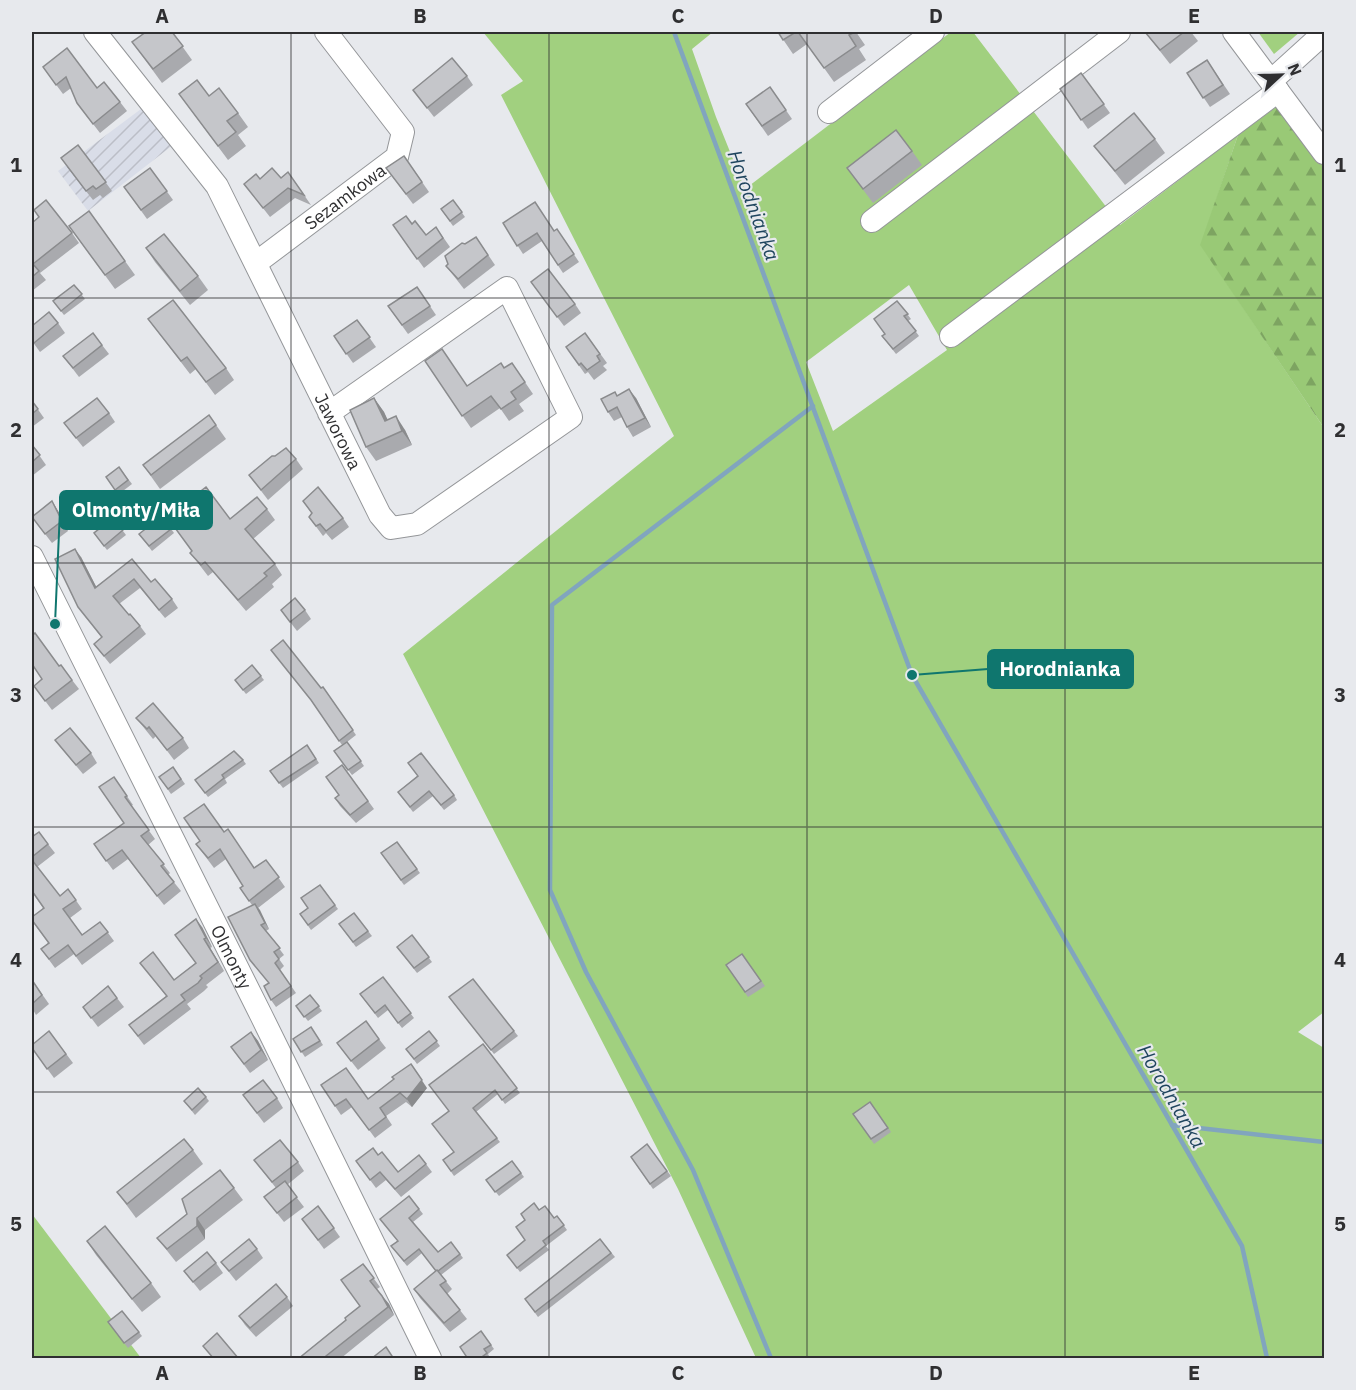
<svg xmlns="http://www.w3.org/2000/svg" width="1356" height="1390" font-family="'IBM Plex Sans',sans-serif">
  <defs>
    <pattern id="industrial-furrows" width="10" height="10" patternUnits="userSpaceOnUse" patternTransform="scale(1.5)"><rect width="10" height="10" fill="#d9dde8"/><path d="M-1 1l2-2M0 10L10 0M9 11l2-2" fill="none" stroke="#bbbec7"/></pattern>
    <pattern id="forest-firs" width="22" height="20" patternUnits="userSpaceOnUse" patternTransform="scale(1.5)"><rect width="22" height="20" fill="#99c976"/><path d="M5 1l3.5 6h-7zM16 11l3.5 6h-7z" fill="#7da461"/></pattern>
  </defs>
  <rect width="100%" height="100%" fill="#e7e9ed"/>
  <!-- industrial -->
  <polygon fill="url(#industrial-furrows)" points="145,106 173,145 88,211 58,171"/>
  <!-- grass -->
  <g fill="#a1d07f" fill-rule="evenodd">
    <path d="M483,32H713L692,49L716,117L745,189L951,32H973L1120,225L1238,135L1201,245L1324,428V1012L1298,1032L1324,1048V1358H756L678,1189L403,654L674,436L501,95L523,81ZM909,285L947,350L833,431L806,362Z"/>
    <polygon points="1258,32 1300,32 1274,54"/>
    <polygon points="32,1214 141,1358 32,1358"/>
  </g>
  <!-- forest -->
  <polygon fill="url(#forest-firs)" points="1280,104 1324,164 1324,428 1200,245 1238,135"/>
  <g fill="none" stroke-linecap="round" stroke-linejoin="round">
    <!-- stream -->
    <g stroke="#81a5be" stroke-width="4.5">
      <polyline points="674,32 912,675 1242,1246 1267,1358"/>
      <polyline points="1172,1125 1324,1142"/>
      <polyline points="771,1358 693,1170 586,972 550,890 552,605 813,406"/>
    </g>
    <!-- minor casing -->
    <g stroke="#949699" stroke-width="24">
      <g id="minor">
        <path id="s1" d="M95,32L217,186L380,515L391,528L417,524L571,417L507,288L329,413"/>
        <polyline points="1234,32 1324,153"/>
        <polyline points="1271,81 1324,33"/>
        <polyline points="829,112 933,32"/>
        <polyline points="872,221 1119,32"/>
        <path id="s2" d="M256,263L397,157L403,132L326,32"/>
        <polyline points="951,336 1278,91"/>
        <path id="s3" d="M32,557L261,1015L430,1358"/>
      </g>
    </g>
    <!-- minor -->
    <use href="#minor" stroke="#fff" stroke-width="22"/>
  </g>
  <!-- wall -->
  <g fill="#a9aaae">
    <polygon points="172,32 192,60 162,83 132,42"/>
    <polygon points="778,32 856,32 865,45 859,49 866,60 834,82 807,44 793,54"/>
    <polygon points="1145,32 1191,32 1198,41 1170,64"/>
    <polygon points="1207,60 1230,94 1210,107 1187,73"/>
    <polygon points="43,67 97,88 120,102 127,111 100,133 77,103 71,88 63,94"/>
    <polygon points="1081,73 1110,113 1088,129 1060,89"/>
    <polygon points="467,76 473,85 434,117 413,90"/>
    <polygon points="770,87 792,119 768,136 746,104"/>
    <polygon points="179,94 209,96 238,113 248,127 238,135 246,146 228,160"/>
    <polygon points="1155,139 1165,153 1125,185 1094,146"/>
    <polygon points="78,145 112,191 103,198 100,195 93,200 67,167"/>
    <polygon points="912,151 922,165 873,203 847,168"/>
    <polygon points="404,156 429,192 413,204 386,168"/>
    <polygon points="150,168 173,200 147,219 124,187"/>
    <polygon points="288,172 311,205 295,198 270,217 244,184 260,179 281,178"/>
    <polygon points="453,200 465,217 453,226 441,209"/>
    <polygon points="89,211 135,275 115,289 69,226"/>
    <polygon points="32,223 72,233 79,243 40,273 46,280 32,291"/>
    <polygon points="503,223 554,231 557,229 579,262 563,273 542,241 523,254"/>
    <polygon points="412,224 426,235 436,227 450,247 424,268 393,225"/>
    <polygon points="476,237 495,265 464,289 446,266 465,244"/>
    <polygon points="146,248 198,276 208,290 190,305 155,262"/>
    <polygon points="531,282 575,304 581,313 564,326"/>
    <polygon points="74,285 85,299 64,315 53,301"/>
    <polygon points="417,287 436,315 408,334 388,306"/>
    <polygon points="897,301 911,319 908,321 919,336 896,354 882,336 885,334"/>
    <polygon points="148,319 226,368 234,380 215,395 196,369 190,374"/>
    <polygon points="357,320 376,347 353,363 334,336"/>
    <polygon points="58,323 65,333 40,352 32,341 32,326"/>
    <polygon points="585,333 607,363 603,366 607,370 594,380 588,372 585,374 566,347"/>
    <polygon points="102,345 109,354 79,377 63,356"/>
    <polygon points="425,361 468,386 504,368 512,363 533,394 519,404 524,411 509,421 500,408 471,428"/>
    <polygon points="617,395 636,398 651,427 633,437 627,427 622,417 614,421 608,412"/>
    <polygon points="374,398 384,412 387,420 405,430 412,445 376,461 366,447"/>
    <polygon points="32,401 44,418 32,427"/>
    <polygon points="109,413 115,422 83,447 64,423"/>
    <polygon points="216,425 226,439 160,489 143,465"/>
    <polygon points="32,445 46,465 32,476"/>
    <polygon points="296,459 303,469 268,500 249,475"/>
    <polygon points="119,467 132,484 119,494 106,477"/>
    <polygon points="52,501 58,511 68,531 52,543 32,517"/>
    <polygon points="303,501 343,518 349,527 332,540 326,533 323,536 309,517 312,514"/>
    <polygon points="267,509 275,520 253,539 275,564 282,575 272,584 274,587 246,611 213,572 208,576 198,563 190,553 192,551 167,517 230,519"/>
    <polygon points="162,516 174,533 152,551 139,534"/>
    <polygon points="113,518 126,535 107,550 94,533"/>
    <polygon points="81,557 96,587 132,559 151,582 172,599 178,608 165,618 140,588 119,604 129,615 140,626 146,634 110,664 94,644 102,638 78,607"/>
    <polygon points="281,610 305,610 311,619 297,631"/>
    <polygon points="252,665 264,680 246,694 235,680"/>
    <polygon points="59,666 72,680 79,689 52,710 34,686"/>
    <polygon points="323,687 356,735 347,742 364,766 352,775 334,751 342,745 314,704 321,688"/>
    <polygon points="136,718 183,738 189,748 174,760 156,736 153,739"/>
    <polygon points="55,740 91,753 97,763 83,774 62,749"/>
    <polygon points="307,745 319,763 283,788 270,771"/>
    <polygon points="243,760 246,764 225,779 227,783 208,797 195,780"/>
    <polygon points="342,765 374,809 356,823 340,806 335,798 339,795"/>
    <polygon points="173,767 185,784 171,794 159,777"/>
    <polygon points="417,776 454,795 457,800 444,810 433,796 413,812 398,792"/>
    <polygon points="114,777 133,805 131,806 155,839 148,845 170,873 168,875 181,891 164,905 128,859 113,870 94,844 124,823"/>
    <polygon points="224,832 255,868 266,860 285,887 258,908 269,929 266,931 284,955 279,959 284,966 280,970 296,993 276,1007 271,1000 269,983 250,960 252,905 240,888 243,886 226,859 214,868 196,844"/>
    <polygon points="32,837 48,844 55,853 37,867 60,896 68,889 82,909 70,918 82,935 100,922 114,941 82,965 74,954 55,968 41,949 48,943 32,921 43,908 32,892"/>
    <polygon points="397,842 420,873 404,885 381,853"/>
    <polygon points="320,885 338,909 311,930 300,914 308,908"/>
    <polygon points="339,924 368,931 372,936 356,947"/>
    <polygon points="202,927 212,947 210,948 224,971 206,985 208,987 204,991 187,1004 191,1009 144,1045 129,1025 166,996 140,963 174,980 196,963"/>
    <polygon points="412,935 432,962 417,973 397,947"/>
    <polygon points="742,954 765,986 748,997 726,965"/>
    <polygon points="383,977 414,1018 402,1028 388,1010 378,1018 360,994"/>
    <polygon points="32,980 49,1004 36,1015 32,1008"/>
    <polygon points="310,995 322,1011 308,1021 296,1006"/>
    <polygon points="449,997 514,1031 518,1036 494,1054"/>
    <polygon points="117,998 124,1007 98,1027 83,1007"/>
    <polygon points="311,1027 323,1045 305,1057 293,1039"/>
    <polygon points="49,1031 73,1063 54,1078 32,1048"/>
    <polygon points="429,1031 440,1046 417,1064 406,1049"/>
    <polygon points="251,1032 258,1041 268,1060 250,1073 231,1047"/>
    <polygon points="379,1039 386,1048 358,1070 337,1043"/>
    <polygon points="483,1044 520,1093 505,1104 498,1094 476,1112 500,1142 454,1176 443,1160 454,1152 449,1111"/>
    <polygon points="321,1085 368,1099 427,1088 412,1107 406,1102 386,1116 392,1125 375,1138 352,1107 341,1115"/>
    <polygon points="243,1095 277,1098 283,1108 264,1123"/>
    <polygon points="206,1097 209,1101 195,1115 184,1101"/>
    <polygon points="870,1102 891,1132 874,1144 853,1114"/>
    <polygon points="647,1144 671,1176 653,1189 631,1157"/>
    <polygon points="193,1150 203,1164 136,1218 117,1192"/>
    <polygon points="378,1155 398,1172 426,1164 432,1172 401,1197 386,1180 376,1188 356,1161"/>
    <polygon points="254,1160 298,1162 304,1171 287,1185 304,1207 284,1222 264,1197 276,1188"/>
    <polygon points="512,1161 524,1177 499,1196 486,1180"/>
    <polygon points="234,1188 243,1200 205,1230 205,1239 176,1262 157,1238"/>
    <polygon points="409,1196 423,1214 413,1222 438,1252 451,1242 463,1258 441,1275 452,1289 447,1294 467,1319 450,1332 420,1298 414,1289 436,1271 422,1253 407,1266 391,1246 397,1241"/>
    <polygon points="318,1206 340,1237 324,1249 302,1219"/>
    <polygon points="539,1210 554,1218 557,1216 567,1230 546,1246 549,1250 520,1272 507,1255 525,1240 525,1220 521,1214"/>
    <polygon points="600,1239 615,1257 538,1317 525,1299"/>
    <polygon points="87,1241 151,1283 161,1297 142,1312 96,1255"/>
    <polygon points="257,1249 263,1258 236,1281 221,1262"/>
    <polygon points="216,1263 223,1273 200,1291 184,1271"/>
    <polygon points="363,1264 380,1287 377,1289 389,1304 394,1315 340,1359 298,1359 346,1320 360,1306"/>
    <polygon points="287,1297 293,1306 256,1337 245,1325 239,1316"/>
    <polygon points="122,1311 142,1336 128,1348 108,1322"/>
    <polygon points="481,1331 494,1349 488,1354 490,1358 489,1359 468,1359"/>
  </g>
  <!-- shaded-wall -->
  <g fill="#8a8b8d">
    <polygon points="629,389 636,398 651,427 645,418"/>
    <polygon points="374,398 384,412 395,435 385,421"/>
    <polygon points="396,416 405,430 412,445 402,431"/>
    <polygon points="52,501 58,511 68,531 62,521"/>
    <polygon points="75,549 81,557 101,596 95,588"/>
    <polygon points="255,904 260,910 269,929 265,923"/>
    <polygon points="196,919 202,927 212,947 206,938"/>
    <polygon points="204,939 210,948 224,971 218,962"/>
    <polygon points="251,1032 258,1041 268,1060 261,1050"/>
    <polygon points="411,1064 427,1088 412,1107 407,1099"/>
    <polygon points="197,1218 205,1230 205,1239 197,1226"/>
    <polygon points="382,1296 389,1304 394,1315 388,1307"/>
  </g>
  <!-- building -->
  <g fill="#c5c6ca" stroke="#8a8b8d" stroke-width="1.5">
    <polygon points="146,32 172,32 183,46 153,69 132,42"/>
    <polygon points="778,32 796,32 783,40"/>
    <polygon points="798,32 855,32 849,35 856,46 824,68"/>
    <polygon points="1145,32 1184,32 1160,50"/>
    <polygon points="67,48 97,88 104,82 120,102 93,124 77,103 66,77 56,85 43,67"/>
    <polygon points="452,58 467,76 427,108 413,90"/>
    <polygon points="1207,60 1223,85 1203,98 1187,73"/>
    <polygon points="1081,73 1104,104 1081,120 1060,89"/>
    <polygon points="197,80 209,96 219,88 238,113 227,121 236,132 218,146 179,94"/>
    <polygon points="770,87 786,110 762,126 746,104"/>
    <polygon points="1134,113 1155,139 1115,171 1094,146"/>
    <polygon points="896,130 912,151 863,189 847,168"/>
    <polygon points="78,145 106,182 96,189 93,186 86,191 61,158"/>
    <polygon points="404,156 422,182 406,194 386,168"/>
    <polygon points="150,168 167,191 141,210 124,187"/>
    <polygon points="272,168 281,178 288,172 304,195 288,188 263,208 244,184 256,174 260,179"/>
    <polygon points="46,200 72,233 33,264 39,271 32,277 32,223 39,217 34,210"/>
    <polygon points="453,200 462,212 450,221 441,209"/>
    <polygon points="535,202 554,231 557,229 574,254 558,265 537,233 517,246 503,223"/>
    <polygon points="89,211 125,261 105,275 69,226"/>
    <polygon points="406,216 412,224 415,221 426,235 436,227 443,238 417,259 393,225"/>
    <polygon points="164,234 198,276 180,291 146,248"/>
    <polygon points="476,237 488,255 458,279 446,266 448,264 445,256 462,243 465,244"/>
    <polygon points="548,269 575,304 557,317 531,282"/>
    <polygon points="74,285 82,294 61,311 53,301"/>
    <polygon points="417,287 430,306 402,325 388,306"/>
    <polygon points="173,300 226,368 206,382 187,357 181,361 148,319"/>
    <polygon points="897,301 908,314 904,316 916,331 893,349 882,336 885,334 874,319"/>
    <polygon points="49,312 58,323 34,343 32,340 32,326"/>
    <polygon points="357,320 370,337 346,354 334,336"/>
    <polygon points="93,333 102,345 73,368 63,356"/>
    <polygon points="585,333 600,354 597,356 600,361 587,370 581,363 579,365 566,347"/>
    <polygon points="442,349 467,386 501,363 504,368 512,363 525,382 511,392 516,399 501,409 491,396 462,416 425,361"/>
    <polygon points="629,389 645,418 627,427 617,407 608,412 601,399 615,392 617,396"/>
    <polygon points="97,398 109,413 76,438 64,423"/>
    <polygon points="374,398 385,421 396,416 402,431 366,447 350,410"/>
    <polygon points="32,401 38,409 32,414"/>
    <polygon points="209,415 216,425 151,475 143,465"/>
    <polygon points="32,445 40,455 32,462"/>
    <polygon points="286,448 296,459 261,490 249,475 272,456 275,456"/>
    <polygon points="119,467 128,480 115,490 106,477"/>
    <polygon points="206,487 230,519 257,497 267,509 245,529 275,564 264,573 267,576 238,600 205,562 201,565 190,553 192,551 167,517"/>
    <polygon points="318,487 343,518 326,531 320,524 316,526 309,517 312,513 303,501"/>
    <polygon points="52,501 62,521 45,534 32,517"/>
    <polygon points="162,516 171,529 149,546 139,534"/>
    <polygon points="113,518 123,530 104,546 94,533"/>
    <polygon points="75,549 95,588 132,559 151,582 155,579 172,599 159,610 134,579 113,596 129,615 130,614 140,626 104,656 94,644 102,637 78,607 55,559"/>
    <polygon points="295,598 305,610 290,622 281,610"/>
    <polygon points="35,633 59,666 61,665 72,680 45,701 34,686 42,679 32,664 32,636"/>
    <polygon points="283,640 321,688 323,687 353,730 339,741 311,700 271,650"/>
    <polygon points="252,665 261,676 243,690 235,680"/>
    <polygon points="153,703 183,738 167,750 149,727 147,729 136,718"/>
    <polygon points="70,728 91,753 76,765 55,740"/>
    <polygon points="347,742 361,761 348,770 334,751"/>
    <polygon points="307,745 316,759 279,783 270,771"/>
    <polygon points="234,751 243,760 222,775 224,778 205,793 195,780"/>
    <polygon points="421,753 454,795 441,805 429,791 410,807 398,792 418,776 408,763"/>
    <polygon points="342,765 368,801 350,815 335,798 339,795 326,777"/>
    <polygon points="173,767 181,779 168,789 159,777"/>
    <polygon points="114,777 127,796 125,797 149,830 141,836 164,864 161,866 174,882 157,896 122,850 106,861 94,844 124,823 99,787"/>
    <polygon points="204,804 224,832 228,829 254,868 266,860 279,877 249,901 240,888 243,886 220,849 208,858 196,844 200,841 184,818"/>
    <polygon points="39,832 48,844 32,857 32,837"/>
    <polygon points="397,842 417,869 401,880 381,853"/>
    <polygon points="32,860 60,896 68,889 76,900 63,909 82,935 100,922 108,932 76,956 68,945 49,959 41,949 49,943 32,920 32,917 44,908 32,891"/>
    <polygon points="320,885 335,905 308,925 300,914 308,908 301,898"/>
    <polygon points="255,904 265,923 261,925 280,948 274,952 279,959 275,963 291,986 271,1000 264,986 269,983 250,960 228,917"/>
    <polygon points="354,913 368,931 353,942 339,924"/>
    <polygon points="196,919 206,938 204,939 218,962 200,976 202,978 198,983 181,995 185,1000 138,1036 129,1025 167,996 140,963 153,952 174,980 196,963 175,935"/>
    <polygon points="412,935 429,957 414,968 397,947"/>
    <polygon points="742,954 761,981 745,992 726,965"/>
    <polygon points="383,977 411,1013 398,1023 385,1005 375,1013 360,994"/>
    <polygon points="473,979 514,1031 491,1050 449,997"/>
    <polygon points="32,980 42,995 32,1004"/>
    <polygon points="108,986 117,998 91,1018 83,1007"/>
    <polygon points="310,995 319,1006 304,1017 296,1006"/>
    <polygon points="366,1021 379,1039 351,1061 337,1043"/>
    <polygon points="311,1027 320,1041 301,1052 293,1039"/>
    <polygon points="49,1031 66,1054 47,1069 32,1048 32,1045"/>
    <polygon points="429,1031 437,1041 414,1059 406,1049"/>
    <polygon points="251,1032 261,1050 244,1064 231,1047"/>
    <polygon points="483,1044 517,1088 502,1100 495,1090 473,1108 497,1138 451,1171 443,1160 454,1152 432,1124 449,1111 429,1085"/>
    <polygon points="411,1064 422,1080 407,1099 400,1093 380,1108 386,1117 369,1130 346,1099 335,1106 321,1085 346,1068 368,1099 394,1079 392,1077"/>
    <polygon points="263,1080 277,1098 257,1113 243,1095"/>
    <polygon points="198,1088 206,1097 192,1110 184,1101"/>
    <polygon points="870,1102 888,1128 871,1139 853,1114"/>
    <polygon points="184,1139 193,1150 127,1204 117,1192"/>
    <polygon points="280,1140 298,1162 272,1182 254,1160"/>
    <polygon points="647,1144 667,1171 650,1184 631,1157"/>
    <polygon points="373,1148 378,1155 382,1152 398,1172 419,1155 426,1164 395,1189 380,1172 370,1180 356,1161"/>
    <polygon points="512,1161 521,1173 495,1192 486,1180"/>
    <polygon points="220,1170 234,1188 197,1218 197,1226 167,1249 157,1238 187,1214 182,1199"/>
    <polygon points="285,1181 297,1197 277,1213 264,1197"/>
    <polygon points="409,1196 419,1209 409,1218 438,1252 451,1242 460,1254 438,1271 436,1271 419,1249 404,1261 391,1246 398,1241 380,1219"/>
    <polygon points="534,1203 539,1210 545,1206 554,1218 557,1216 564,1225 543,1241 546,1245 517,1268 507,1255 525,1240 516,1227 525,1220 521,1214"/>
    <polygon points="318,1206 334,1228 318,1240 302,1219"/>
    <polygon points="105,1226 151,1283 132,1299 87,1241"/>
    <polygon points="249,1239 257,1249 229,1271 221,1262"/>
    <polygon points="600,1239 611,1253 535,1312 525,1299"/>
    <polygon points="207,1252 216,1263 193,1282 184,1271"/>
    <polygon points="363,1264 374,1278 370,1281 382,1296 388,1307 326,1356 327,1359 298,1359 346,1320 345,1318 360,1306 341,1280"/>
    <polygon points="437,1270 446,1281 440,1285 460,1310 444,1323 414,1289"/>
    <polygon points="276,1284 287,1297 250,1328 239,1316"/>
    <polygon points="122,1311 139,1332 124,1343 108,1322"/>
    <polygon points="481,1331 491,1345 484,1349 487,1353 479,1359 468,1359 460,1347"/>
    <polygon points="217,1333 239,1359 214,1359 203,1346"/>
    <polygon points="386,1347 394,1359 371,1359"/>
  </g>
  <!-- grid -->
  <path fill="none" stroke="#2f2f31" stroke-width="1.5" stroke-opacity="0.55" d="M291,32V1358M549,32V1358M807,32V1358M1065,32V1358M32,298H1324M32,563H1324M32,827H1324M32,1092H1324"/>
  <g text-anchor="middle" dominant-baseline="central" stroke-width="4.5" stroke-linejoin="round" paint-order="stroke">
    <!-- street labels -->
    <g font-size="18" fill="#2f2f31" stroke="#e7e9ed">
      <text stroke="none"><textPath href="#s2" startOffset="111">Sezamkowa</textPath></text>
      <text stroke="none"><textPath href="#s1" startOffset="470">Jaworowa</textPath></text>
      <text stroke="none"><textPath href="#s3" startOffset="447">Olmonty</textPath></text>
    </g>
    <!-- water labels -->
    <g font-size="20" font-style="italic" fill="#1f455e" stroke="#e7e9ed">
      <text transform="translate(754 205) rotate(70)">Horodnianka</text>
      <text transform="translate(1172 1096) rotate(60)">Horodnianka</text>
    </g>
  </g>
  <!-- callouts -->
  <path fill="none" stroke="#0f766e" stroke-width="2" d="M55 624L60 510M912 675L988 669"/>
  <g fill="#0f766e" stroke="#e7e9ed" stroke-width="2">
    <circle cx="55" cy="624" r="6"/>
    <circle cx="912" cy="675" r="6"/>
  </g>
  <g fill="#0f766e" stroke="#0f766e" stroke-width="2">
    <rect x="60" y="491" width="152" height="38" rx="6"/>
    <rect x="988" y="650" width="145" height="38" rx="6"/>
  </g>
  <g font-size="20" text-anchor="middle" font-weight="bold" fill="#fff">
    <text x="136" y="517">Olmonty/Miła</text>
    <text x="1060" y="676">Horodnianka</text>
  </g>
  <!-- border -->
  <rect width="1356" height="1390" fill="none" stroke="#e7e9ed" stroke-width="66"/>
  <!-- north arrow -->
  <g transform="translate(1281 75) rotate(68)" stroke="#e7e9ed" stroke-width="4.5" paint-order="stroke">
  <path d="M0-4.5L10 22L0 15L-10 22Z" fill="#2f2f31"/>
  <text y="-9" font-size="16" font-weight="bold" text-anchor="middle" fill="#2f2f31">N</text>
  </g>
  <rect x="33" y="33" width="1290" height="1324" fill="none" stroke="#2f2f31" stroke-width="2"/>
  <g font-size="20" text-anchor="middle" font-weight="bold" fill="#2f2f31">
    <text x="162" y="23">A</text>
    <text x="420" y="23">B</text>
    <text x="678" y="23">C</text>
    <text x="936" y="23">D</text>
    <text x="1194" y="23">E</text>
    <text x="16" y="172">1</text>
    <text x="1340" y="172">1</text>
    <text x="16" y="437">2</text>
    <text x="1340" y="437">2</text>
    <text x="16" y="702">3</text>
    <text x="1340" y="702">3</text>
    <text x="16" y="967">4</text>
    <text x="1340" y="967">4</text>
    <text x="16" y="1231">5</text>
    <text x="1340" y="1231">5</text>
    <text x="162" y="1380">A</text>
    <text x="420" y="1380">B</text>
    <text x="678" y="1380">C</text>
    <text x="936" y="1380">D</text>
    <text x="1194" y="1380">E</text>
  </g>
</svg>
